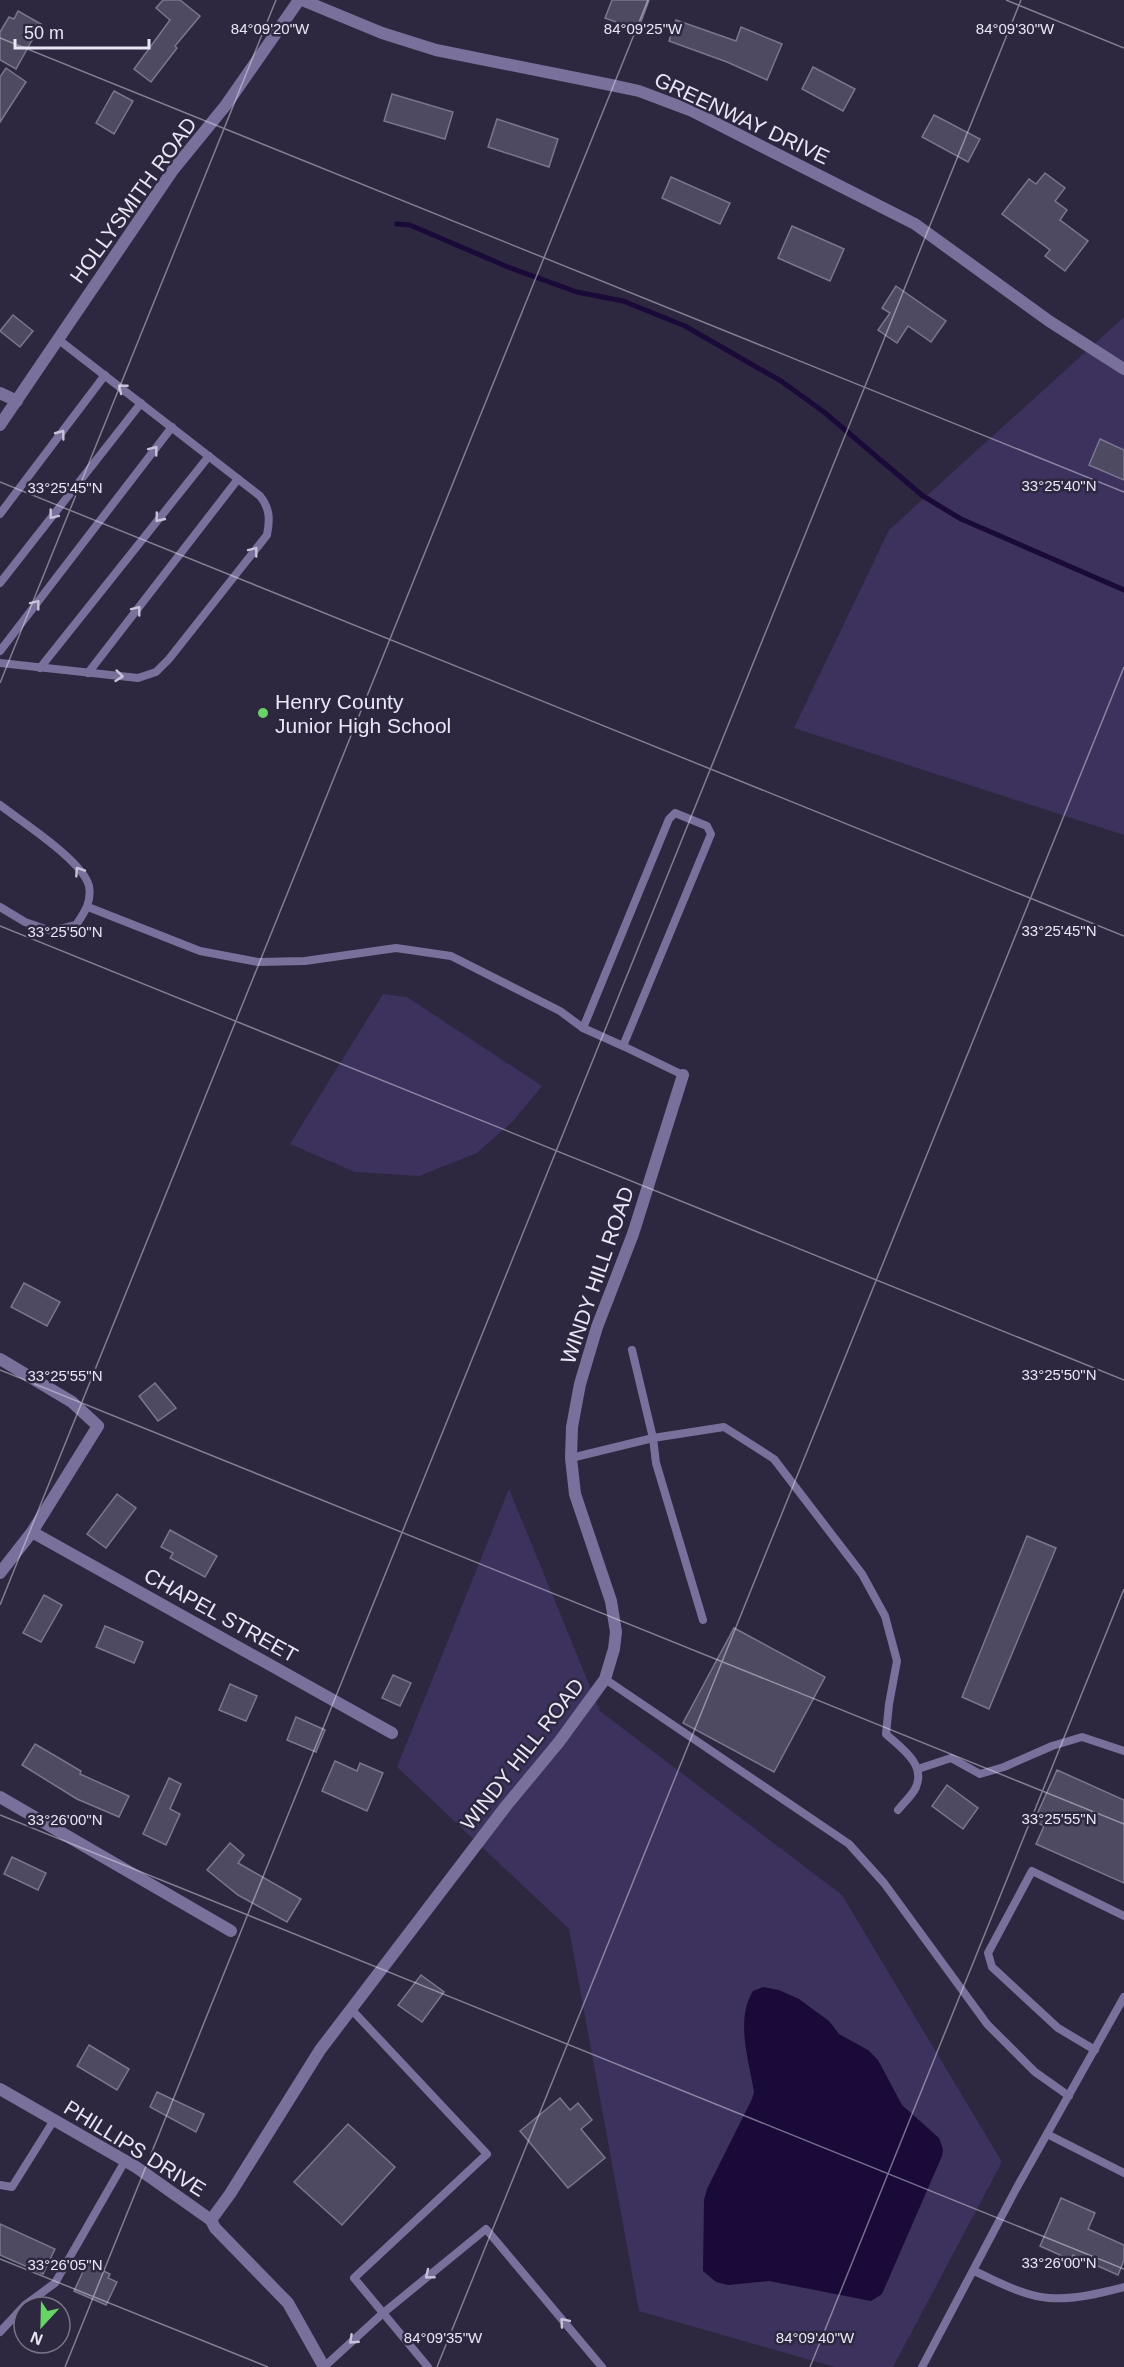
<svg xmlns="http://www.w3.org/2000/svg" width="1124" height="2367" font-family="Helvetica,sans-serif">
  <rect width="100%" height="100%" fill="#2d283f"/>
  <!-- green -->
  <g fill="#3c325d">
    <polygon points="1124,317 1124,835 794,728 889,530"/>
    <polygon points="383,994 407,997 542,1086 513,1121 477,1153 419,1176 355,1172 290,1144"/>
    <polygon points="509,1489 600,1711 842,1895 1002,2162 893,2367 835,2367 639,2311 569,1929 397,1767"/>
  </g>
  <!-- water -->
  <path fill="#1a0a3a" d="M763,1987L779,1990L799,1999L829,2021L839,2034L868,2050L878,2060L902,2105L939,2138L943,2149L942,2156L882,2294L871,2301L769,2281L728,2285L716,2282L703,2271L704,2200L707,2189L752,2099L754,2092C749,2060 735,2020 753,1991Z"/>
  <g fill="none" stroke-linecap="round" stroke-linejoin="round">
    <!-- stream -->
    <polyline stroke="#1a0a3a" stroke-width="5" points="397,224 410,225 508,267 577,292 623,301 685,326 781,381 824,412 923,496 961,519 1124,590"/>
  </g>
  <!-- building -->
  <g fill="#4e4a62" stroke="#7b7690" stroke-width="1.5">
    <polygon points="163,0 180,0 200,16 175,46 177,48 151,82 134,69 170,20 156,8"/>
    <polygon points="612,0 649,0 638,30 605,18"/>
    <polygon points="18,11 41,24 16,69 0,60 0,32 9,17 14,19"/>
    <polygon points="676,20 736,41 741,27 782,44 767,80 727,62 669,41"/>
    <polygon points="813,67 855,89 843,111 802,89"/>
    <polygon points="6,68 26,82 0,122 0,77"/>
    <polygon points="114,91 133,101 114,134 96,123"/>
    <polygon points="392,94 453,112 445,139 384,121"/>
    <polygon points="934,115 980,139 968,162 922,137"/>
    <polygon points="497,119 558,139 549,167 488,147"/>
    <polygon points="1045,173 1065,188 1055,201 1067,210 1060,220 1088,241 1065,271 1045,256 1050,250 1002,214 1029,179 1036,184"/>
    <polygon points="671,177 730,203 720,224 662,198"/>
    <polygon points="792,226 844,249 830,281 778,258"/>
    <polygon points="896,286 946,321 931,342 908,326 897,343 878,330 890,313 882,308"/>
    <polygon points="13,315 33,331 20,347 0,331"/>
    <polygon points="1100,439 1124,450 1124,480 1089,465"/>
    <polygon points="24,1283 60,1302 47,1326 11,1307"/>
    <polygon points="155,1383 176,1408 158,1421 139,1396"/>
    <polygon points="117,1494 136,1508 106,1548 87,1534"/>
    <polygon points="170,1530 217,1556 205,1577 170,1558 173,1553 161,1547"/>
    <polygon points="1027,1536 1056,1548 989,1709 962,1697"/>
    <polygon points="44,1595 62,1605 41,1642 23,1633"/>
    <polygon points="105,1626 143,1642 134,1663 96,1647"/>
    <polygon points="734,1628 825,1677 774,1772 683,1723"/>
    <polygon points="393,1675 411,1683 400,1706 382,1698"/>
    <polygon points="230,1684 257,1696 246,1721 219,1710"/>
    <polygon points="296,1717 325,1730 316,1752 287,1740"/>
    <polygon points="35,1744 81,1771 80,1774 129,1796 119,1817 77,1799 22,1765"/>
    <polygon points="335,1761 357,1771 360,1763 383,1773 367,1811 322,1791"/>
    <polygon points="1057,1770 1124,1800 1124,1883 1036,1844 1044,1826 1034,1821"/>
    <polygon points="169,1778 181,1784 170,1809 180,1814 166,1845 143,1834"/>
    <polygon points="947,1785 978,1808 963,1829 932,1806"/>
    <polygon points="230,1843 244,1855 238,1863 301,1899 287,1922 238,1895 207,1870"/>
    <polygon points="12,1857 46,1873 38,1890 4,1874"/>
    <polygon points="421,1975 444,1992 422,2022 398,2005"/>
    <polygon points="89,2045 129,2069 117,2090 77,2066"/>
    <polygon points="157,2092 204,2114 196,2132 150,2107"/>
    <polygon points="560,2098 570,2110 578,2103 592,2120 581,2129 605,2158 568,2188 520,2131"/>
    <polygon points="348,2124 395,2167 342,2225 294,2182"/>
    <polygon points="1061,2198 1095,2213 1088,2229 1124,2245 1124,2260 1118,2275 1073,2255 1071,2260 1040,2246"/>
    <polygon points="0,2224 55,2249 43,2274 0,2255"/>
    <polygon points="87,2263 110,2274 108,2278 117,2282 106,2305 74,2291"/>
  </g>
  <g fill="none" stroke-linecap="round" stroke-linejoin="round">
    <!-- service -->
    <g stroke="#79719c" stroke-width="8">
      <polyline points="0,514 105,375"/>
      <polyline points="0,583 141,403"/>
      <polyline points="0,651 172,427"/>
      <path d="M0,663L138,678L156,672L169,659L267,535C270,520 270,508 260,496L59,340"/>
      <polyline points="40,668 209,456"/>
      <polyline points="88,673 238,479"/>
      <path d="M0,805C22,822 83,861 89,886C92,902 84,913 76,925L51,931L25,922L0,907"/>
      <polyline points="88,907 200,951 258,962 305,961 396,948 451,956 560,1011 583,1028"/>
      <polyline points="623,1046 583,1028 669,819 675,813 707,826 711,834 623,1046 683,1075"/>
      <polyline points="632,1350 653,1438 656,1463 703,1620"/>
      <path d="M571,1458L653,1438L724,1427L774,1459L862,1574L885,1616L897,1661L889,1704L886,1734C901,1748 926,1764 916,1787C913,1795 903,1803 898,1810"/>
      <polyline points="605,1679 849,1844 884,1883 987,2024 1035,2072 1069,2096"/>
      <polyline points="918,1769 951,1758 980,1774 1004,1767 1052,1746 1082,1737 1124,1751"/>
      <polyline points="351,2009 487,2154 354,2278 428,2367"/>
      <polyline points="1095,2050 1058,2028 992,1967 988,1953 1032,1871 1124,1916"/>
      <polyline points="1047,2134 1124,2173"/>
      <polyline points="0,2185 12,2187 54,2120"/>
      <path d="M974,2271C997,2281 1023,2296 1049,2298C1074,2300 1101,2293 1124,2287"/>
      <polyline points="0,2332 25,2305 55,2283 125,2161"/>
      <polyline points="324,2367 382,2314 486,2229 602,2367"/>
      <polyline points="922,2367 1016,2189 1124,1997"/>
    </g>
    <!-- minor -->
    <g stroke="#79719c" stroke-width="12">
      <polyline points="302,0 382,33 436,50 611,85 639,91 692,111 915,224 1049,321 1124,369"/>
      <polyline points="0,393 17,401"/>
      <polyline points="0,425 173,170 226,105 299,0"/>
      <polyline points="0,1359 72,1402 98,1426 32,1532 0,1573"/>
      <polyline points="32,1532 392,1733"/>
      <polyline points="0,1797 231,1931"/>
      <polyline points="0,2089 136,2167 211,2220 215,2228 288,2303 324,2367"/>
      <polyline points="211,2220 230,2194 320,2050 506,1806 559,1742 605,1679 614,1649 616,1632 611,1601 575,1494 571,1458 572,1427 580,1384 597,1327 633,1234 683,1075"/>
    </g>
  </g>
  <!-- one-way arrows -->
  <defs><path id="oneway-chevron" d="M-2-3.5L2.5 0L-2 3.5" fill="none" stroke-width="1.6" stroke-linecap="round" stroke-linejoin="round" transform="scale(1.5)"/></defs>
  <g stroke="#c7c3da">
    <use href="#oneway-chevron" transform="translate(122 388) rotate(-142)"/>
    <use href="#oneway-chevron" transform="translate(61 434) rotate(-53)"/>
    <use href="#oneway-chevron" transform="translate(154 450) rotate(-52)"/>
    <use href="#oneway-chevron" transform="translate(53 515) rotate(128)"/>
    <use href="#oneway-chevron" transform="translate(159 518) rotate(129)"/>
    <use href="#oneway-chevron" transform="translate(254 551) rotate(-52)"/>
    <use href="#oneway-chevron" transform="translate(36 604) rotate(-52)"/>
    <use href="#oneway-chevron" transform="translate(137 610) rotate(-52)"/>
    <use href="#oneway-chevron" transform="translate(119 676) rotate(6)"/>
    <use href="#oneway-chevron" transform="translate(79 871) rotate(-124)"/>
    <use href="#oneway-chevron" transform="translate(429 2275) rotate(141)"/>
    <use href="#oneway-chevron" transform="translate(564 2322) rotate(-130)"/>
    <use href="#oneway-chevron" transform="translate(353 2340) rotate(137)"/>
  </g>
  <!-- ticks -->
  <path fill="none" stroke="#e9e6f5" stroke-width="1.5" stroke-opacity="0.45" d="M1006,0L1124,48M0,38L1124,492M0,482L1124,936M0,683L276,0M0,926L1124,1380M0,1370L1124,1824M0,1605L648,0M0,1815L1124,2269M0,2259L268,2367M65,2367L1021,0M437,2367L1124,667M810,2367L1124,1589"/>
  <!-- markers -->
  <circle fill="#68d465" stroke="#2d283f" stroke-width="2" cx="263" cy="713" r="6"/>
  <g text-anchor="middle" dominant-baseline="central" stroke-width="5" stroke-linejoin="round" paint-order="stroke">
    <!-- street labels -->
    <g font-size="21" fill="#e9e6f5" stroke="#2d283f">
      <text transform="translate(742 118) rotate(25)">GREENWAY DRIVE</text>
      <text transform="translate(133 200) rotate(-54)">HOLLYSMITH ROAD</text>
      <text transform="translate(597 1275) rotate(-71)">WINDY HILL ROAD</text>
      <text transform="translate(221 1615) rotate(29)">CHAPEL STREET</text>
      <text transform="translate(522 1754) rotate(-52)">WINDY HILL ROAD</text>
      <text transform="translate(135 2148) rotate(32)">PHILLIPS DRIVE</text>
    </g>
    <!-- poi labels -->
    <g font-size="21" fill="#e9e6f5" stroke="#2d283f" text-anchor="start">
      <text x="275" y="701">Henry County<tspan x="275" dy="24">Junior High School</tspan></text>
    </g>
  </g>
  <g font-size="15" text-anchor="middle" fill="#e9e6f5" stroke="#2d283f" stroke-width="5" stroke-linejoin="round" paint-order="stroke">
    <text x="270" y="34">84°09'20"W</text>
    <text x="643" y="34">84°09'25"W</text>
    <text x="1015" y="34">84°09'30"W</text>
    <text x="1059" y="491">33°25'40"N</text>
    <text x="65" y="493">33°25'45"N</text>
    <text x="1059" y="936">33°25'45"N</text>
    <text x="65" y="937">33°25'50"N</text>
    <text x="1059" y="1380">33°25'50"N</text>
    <text x="65" y="1381">33°25'55"N</text>
    <text x="1059" y="1824">33°25'55"N</text>
    <text x="65" y="1825">33°26'00"N</text>
    <text x="1059" y="2268">33°26'00"N</text>
    <text x="65" y="2270">33°26'05"N</text>
    <text x="443" y="2343">84°09'35"W</text>
    <text x="815" y="2343">84°09'40"W</text>
  </g>
  <!-- north arrow -->
  <g transform="translate(42 2325) rotate(202)"><circle r="28" fill="#2d283f" stroke="#787488" stroke-width="1.5"/>
  <path d="M0-4.5L10 22L0 15L-10 22Z" fill="#68d465"/>
  <text y="-9" font-size="16" font-weight="bold" text-anchor="middle" fill="#e9e6f5">N</text>
  </g>
  <!-- scale -->
  <path d="M15 39v9h134v-9" fill="none" stroke="#e9e6f5" stroke-width="3"/>
  <text x="24" y="39" font-size="18" fill="#e9e6f5" stroke="#2d283f" stroke-width="4.5" paint-order="stroke">50 m</text>
</svg>
